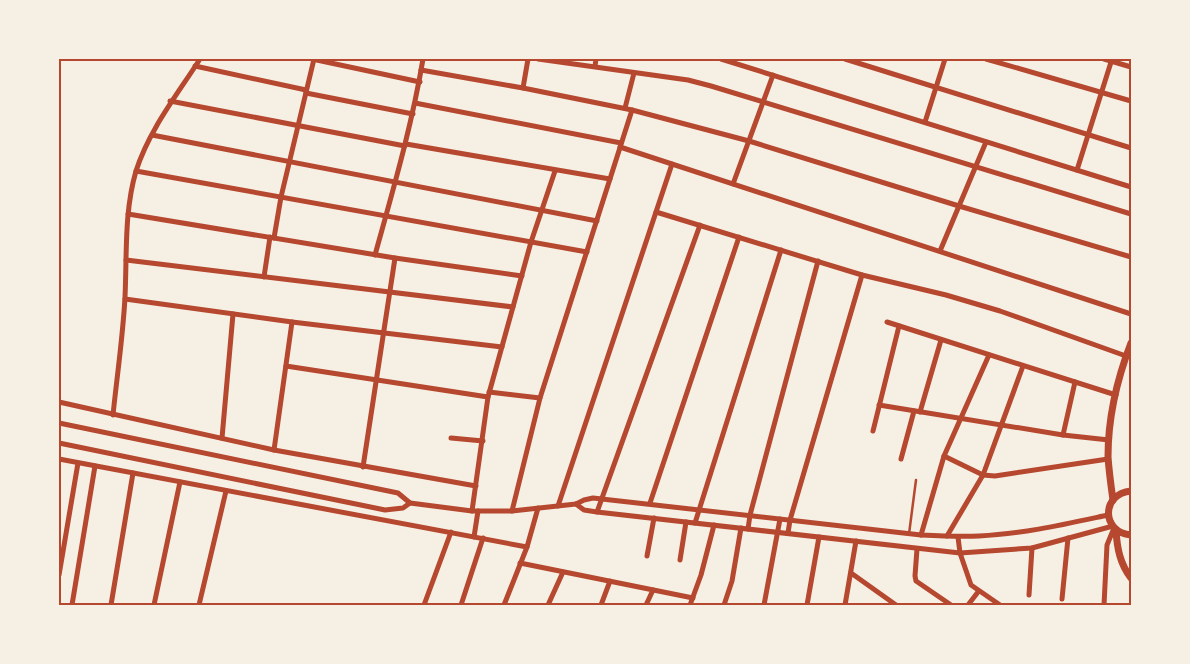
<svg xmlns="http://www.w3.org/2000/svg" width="1190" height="664" font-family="Manrope,sans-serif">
  <rect width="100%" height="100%" fill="#f6efe4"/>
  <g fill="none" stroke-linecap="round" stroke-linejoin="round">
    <!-- service -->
    <polyline stroke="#b5482f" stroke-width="2.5" points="909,534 916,480"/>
    <!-- minor -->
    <g stroke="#b5482f" stroke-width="5">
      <polyline points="312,59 420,82"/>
      <polyline points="538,59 688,80 711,86 1131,214"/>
      <polyline points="721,59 1131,187"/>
      <polyline points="845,59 1131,148"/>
      <polyline points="986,59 1131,101"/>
      <polyline points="1104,59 1131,67"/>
      <polyline points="195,66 306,90"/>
      <polyline points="595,66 596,59"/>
      <polyline points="421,70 523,88 632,110 749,141 959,206 1131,257"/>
      <polyline points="523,88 528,59"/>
      <polyline points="306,93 413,114"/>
      <polyline points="170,101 405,146"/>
      <polyline points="415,103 621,143"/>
      <polyline points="625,108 634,73"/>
      <polyline points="925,122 945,59"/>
      <polyline points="152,135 597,221"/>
      <polyline points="406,144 610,179"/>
      <polyline points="620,147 1131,314"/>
      <polyline points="1077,170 1112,59"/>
      <polyline points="136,171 587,252"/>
      <polyline points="733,184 773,75"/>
      <polyline points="656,212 862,275 946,295 1000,311 1126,356"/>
      <polyline points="128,214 395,258 522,276"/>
      <polyline points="274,238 281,197 314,59"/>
      <polyline points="940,251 986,142"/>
      <path d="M375,255C393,190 412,125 423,59"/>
      <polyline points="126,260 513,307"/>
      <polyline points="264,277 270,237"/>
      <polyline points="125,299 292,322 502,347"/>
      <polyline points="887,322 1116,395"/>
      <polyline points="286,366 488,397"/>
      <polyline points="489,392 540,398"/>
      <polyline points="59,402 274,450 476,486"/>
      <polyline points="879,405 1063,435 1109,440"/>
      <polyline points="920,412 941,340"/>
      <path d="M113,415C117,376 123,336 125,297C127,255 124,212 136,171C149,130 177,95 200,59"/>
      <path d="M59,423L398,493L410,503L472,511H512L576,504L584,500L593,498L921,535C940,536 960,537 979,536C1023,534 1066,524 1108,515"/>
      <polyline points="873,431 899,326"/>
      <polyline points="1063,435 1075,382"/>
      <polyline points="222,438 233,314"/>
      <polyline points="451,438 483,441"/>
      <polyline points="59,443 385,510 403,508 410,503"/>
      <polyline points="274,450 292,322"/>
      <polyline points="944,456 983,475 995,476 1108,459"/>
      <polyline points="59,459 527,547"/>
      <polyline points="901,459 914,411"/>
      <polyline points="363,467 395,258"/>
      <polyline points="650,503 739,237"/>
      <polyline points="576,504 584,510 597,512 960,553 1032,548 1113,526"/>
      <polyline points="558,506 672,164"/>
      <polyline points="472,511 488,397 531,242 555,171"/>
      <polyline points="512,511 540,398 632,110"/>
      <polyline points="597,512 700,225"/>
      <polyline points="695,523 781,250"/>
      <polyline points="748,529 750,515 818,261"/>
      <polyline points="788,533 790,520 862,275"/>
      <polyline points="921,535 944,456 989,355"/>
      <polyline points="947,536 983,475 1023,366"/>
      <polyline points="474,537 478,511"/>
      <polyline points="958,537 960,553 971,585 1000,605"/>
      <polyline points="917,549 915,576 916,581 951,605"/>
      <polyline points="647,556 654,518"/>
      <polyline points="680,560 686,522"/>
      <polyline points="520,563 693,598"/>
      <polyline points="851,573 896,605"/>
      <polyline points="59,575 78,463"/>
      <polyline points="1029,595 1032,548"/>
      <polyline points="1062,599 1068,538"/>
      <polyline points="72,605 95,466"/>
      <polyline points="111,605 133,473"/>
      <polyline points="154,605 180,482"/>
      <polyline points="199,605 226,491"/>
      <polyline points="424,605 451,532"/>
      <polyline points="461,605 483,538"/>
      <polyline points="504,605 527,547 538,508"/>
      <polyline points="548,605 563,572"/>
      <polyline points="601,605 610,581"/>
      <polyline points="646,605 653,590"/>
      <polyline points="690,605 701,575 714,525"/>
      <polyline points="724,605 732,581 741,528"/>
      <polyline points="764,605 780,519"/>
      <polyline points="807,605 819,537"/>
      <polyline points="845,605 856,541"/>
      <polyline points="968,605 978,592"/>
      <polyline points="1104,605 1107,545 1114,528"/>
    </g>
    <!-- secondary -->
    <g stroke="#b5482f" stroke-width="7">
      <path d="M1131,491C1101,494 1101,532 1131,535"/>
      <path d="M1113,500C1111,486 1109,471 1108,457C1108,419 1117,379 1131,343"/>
      <path d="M1116,530C1117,548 1120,564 1131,578"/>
    </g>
  </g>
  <!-- border -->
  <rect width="1190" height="664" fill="none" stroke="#f6efe4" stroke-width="120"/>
  <rect x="60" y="60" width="1070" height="544" fill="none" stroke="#b5482f" stroke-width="2"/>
</svg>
